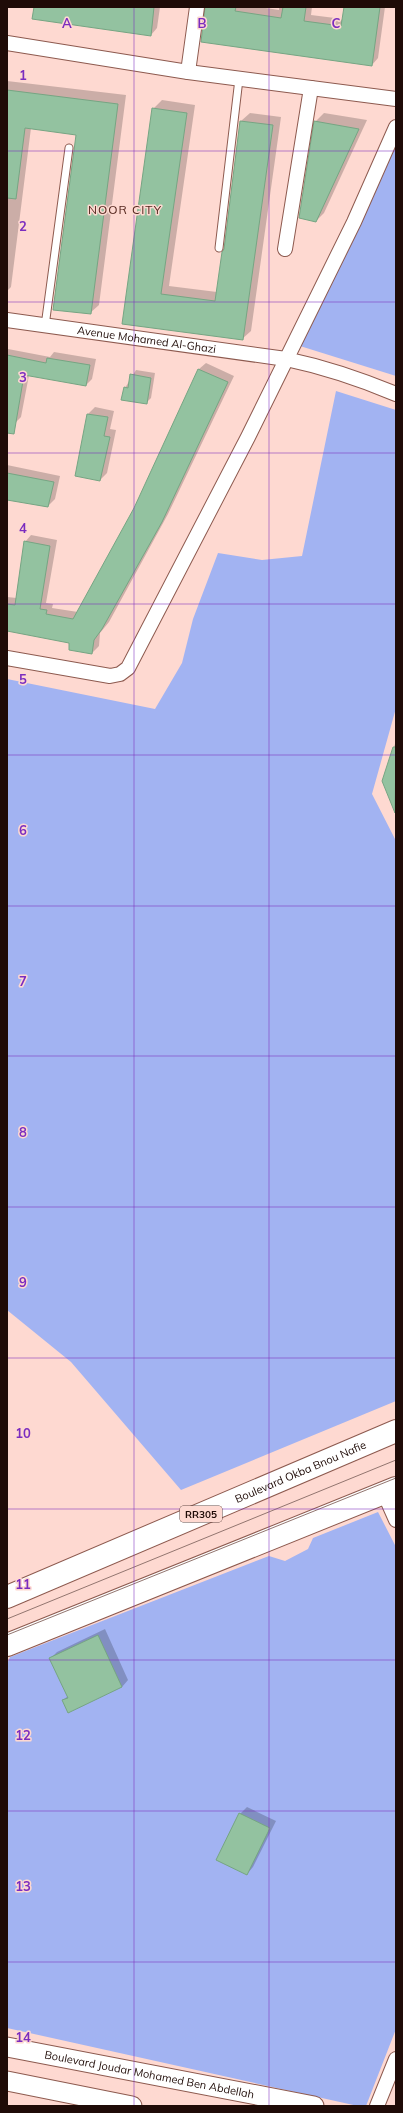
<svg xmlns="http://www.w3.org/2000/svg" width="403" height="2113" font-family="Mulish,sans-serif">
  <rect width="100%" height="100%" fill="#fed9d1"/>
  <!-- green -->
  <g fill="#a2b3f2">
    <polygon points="396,133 396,376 300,346"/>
    <polygon points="336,391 396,410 396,708 372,794 396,841 396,1401 181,1490 71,1362 7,1310 7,679 155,709 182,663 193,619 218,553 262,560 302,556"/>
    <polygon points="378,1512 396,1547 396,2029 366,2106 358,2106 7,2028 7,1664 10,1657 269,1556 285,1561 308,1549 313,1538"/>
  </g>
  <!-- shadow -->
  <g fill="#0003">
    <polygon points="35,7 160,7 157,28 151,35"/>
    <polygon points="206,7 259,7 279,10 279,7 312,7 311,15 343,19 345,7 385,7 378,58 372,65"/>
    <polygon points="7,81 126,95 99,305 90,313 77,134 31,128 11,287 7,291"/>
    <polygon points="162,100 195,105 169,286 217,292 225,249 241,121 250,113 281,117 251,331 242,339 123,323 153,109"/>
    <polygon points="324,113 367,120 324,213 316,221 315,122"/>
    <polygon points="8,349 50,357 54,352 96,359 92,379 86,385 29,375 21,417 15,423 7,422"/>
    <polygon points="206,363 234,376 168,514 109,622 100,633 99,646 92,653 70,642 7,630 7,597 17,598 25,542 31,535 57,540 46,603 53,604 52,608 78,612 135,508 199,369"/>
    <polygon points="136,370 155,373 151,398 146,403 125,388"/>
    <polygon points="95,407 114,411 110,429 116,430 107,473 100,480 77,475 88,414"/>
    <polygon points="7,465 60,476 55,499 48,506 7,499"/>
    <polygon points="396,741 396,814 383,781"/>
    <polygon points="105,1629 128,1680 122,1687 63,1700 68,1696 51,1658 57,1652"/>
    <polygon points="247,1807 276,1821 253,1867 247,1874 240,1814"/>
  </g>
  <!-- building -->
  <g fill="#93c2a0" stroke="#76a583">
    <polygon points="34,7 154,7 151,36 32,19"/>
    <polygon points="205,7 236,7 235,11 281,18 283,7 306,7 304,21 341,26 344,7 380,7 372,66 201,42"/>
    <polygon points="7,90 118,104 91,314 53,310 76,135 25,128 16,199 7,198"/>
    <polygon points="152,108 187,113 161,294 215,301 222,252 224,249 240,121 273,125 243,340 122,324"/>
    <polygon points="314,121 359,129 316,222 299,218"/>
    <polygon points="7,355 46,363 47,358 90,365 86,386 24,375 14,434 7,433"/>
    <polygon points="198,369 228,382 162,522 102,629 94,640 92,654 69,650 69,643 7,631 7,604 15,605 24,541 50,546 40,609 47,610 46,614 73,619 134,508"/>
    <polygon points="130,374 151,378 147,404 121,400 124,387 128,388"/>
    <polygon points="87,414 108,417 104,436 110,437 100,481 75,476"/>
    <polygon points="7,473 54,482 48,507 7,500"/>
    <polygon points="393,747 396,747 395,813 382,781"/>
    <polygon points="98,1635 122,1687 68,1713 62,1700 68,1698 49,1658"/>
    <polygon points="239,1813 270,1828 247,1875 216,1860"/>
  </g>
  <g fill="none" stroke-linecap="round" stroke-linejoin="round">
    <!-- lane casing -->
    <g stroke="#8d5a4f" stroke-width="9">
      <g id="lane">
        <polyline points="219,248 239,79"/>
        <polyline points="45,326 69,148"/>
      </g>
    </g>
    <!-- street casing -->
    <g stroke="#8d5a4f" stroke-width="16">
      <g id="street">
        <polyline points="7,43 188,72 396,99"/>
        <polyline points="188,72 197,7"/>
        <polyline points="285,249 311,88"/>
        <path id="s1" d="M7,320L286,359C324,367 360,379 396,394"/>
        <polyline points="7,658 110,676 120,674 128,668 248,437 354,222 396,127"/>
        <polyline points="384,1493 396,1520"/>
        <polyline points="377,2106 396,2059"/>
      </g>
    </g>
    <!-- secondary casing -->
    <g stroke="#8d5a4f" stroke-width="21">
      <g id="secondary">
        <path id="s2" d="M7,2047L314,2106"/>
        <polyline points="7,2081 132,2106"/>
      </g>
    </g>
    <!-- primary casing -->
    <g stroke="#8d5a4f" stroke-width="24">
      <g id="primary">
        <path id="s3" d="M7,1597L396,1431"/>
        <polyline points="7,1645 396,1488"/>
      </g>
    </g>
    <!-- lane -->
    <use href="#lane" stroke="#fff" stroke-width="7"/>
    <!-- street -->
    <use href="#street" stroke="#fff" stroke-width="14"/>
    <!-- secondary -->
    <use href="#secondary" stroke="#fff" stroke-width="19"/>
    <!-- primary -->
    <use href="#primary" stroke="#fff" stroke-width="22"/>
    <!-- tram -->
    <g stroke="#92756f" stroke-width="1">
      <polyline points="7,1619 396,1460"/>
      <polyline points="7,1635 396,1478"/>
    </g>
  </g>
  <!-- grid -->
  <path fill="none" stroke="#7b2cbf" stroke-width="1" stroke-opacity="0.55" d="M134,7V2106M269,7V2106M7,151H396M7,302H396M7,453H396M7,604H396M7,755H396M7,906H396M7,1056H396M7,1207H396M7,1358H396M7,1509H396M7,1660H396M7,1811H396M7,1962H396"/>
  <g text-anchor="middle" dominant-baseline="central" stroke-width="3" stroke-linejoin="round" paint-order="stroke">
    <!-- shield labels -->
    <rect fill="#fed9d1" stroke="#624944" stroke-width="1" x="180" y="1506" width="42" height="16" rx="3"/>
    <g font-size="10" font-weight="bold" fill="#1f0b07">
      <text x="201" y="1514">RR305</text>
    </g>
    <!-- street labels -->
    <g font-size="11" fill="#1f0b07" stroke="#fed9d1">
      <text stroke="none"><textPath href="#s1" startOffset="141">Avenue Mohamed Al-Ghazi</textPath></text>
      <text stroke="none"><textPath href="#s3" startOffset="319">Boulevard Okba Bnou Nafie</textPath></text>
      <text stroke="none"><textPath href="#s2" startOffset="145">Boulevard Joudar Mohamed Ben Abdellah</textPath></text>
    </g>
    <!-- neighbourhood labels -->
    <g font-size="12" letter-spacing="1" fill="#53251c" stroke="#fed9d1">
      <text x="125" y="209">NOOR CITY</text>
    </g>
  </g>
  <g font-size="13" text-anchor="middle" font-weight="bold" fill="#7b2cbf" stroke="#fed9d1" stroke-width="3" stroke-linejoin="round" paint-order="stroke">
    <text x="67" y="28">A</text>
    <text x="202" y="28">B</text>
    <text x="336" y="28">C</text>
    <text x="23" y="80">1</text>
    <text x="23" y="231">2</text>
    <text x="23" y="382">3</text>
    <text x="23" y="533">4</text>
    <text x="23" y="684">5</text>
    <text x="23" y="835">6</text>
    <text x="23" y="986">7</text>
    <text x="23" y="1137">8</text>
    <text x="23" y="1287">9</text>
    <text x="23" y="1438">10</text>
    <text x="23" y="1589">11</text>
    <text x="23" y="1740">12</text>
    <text x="23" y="1891">13</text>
    <text x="23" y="2042">14</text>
  </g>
  <!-- border -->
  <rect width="403" height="2113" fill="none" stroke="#1f0b07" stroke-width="16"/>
</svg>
